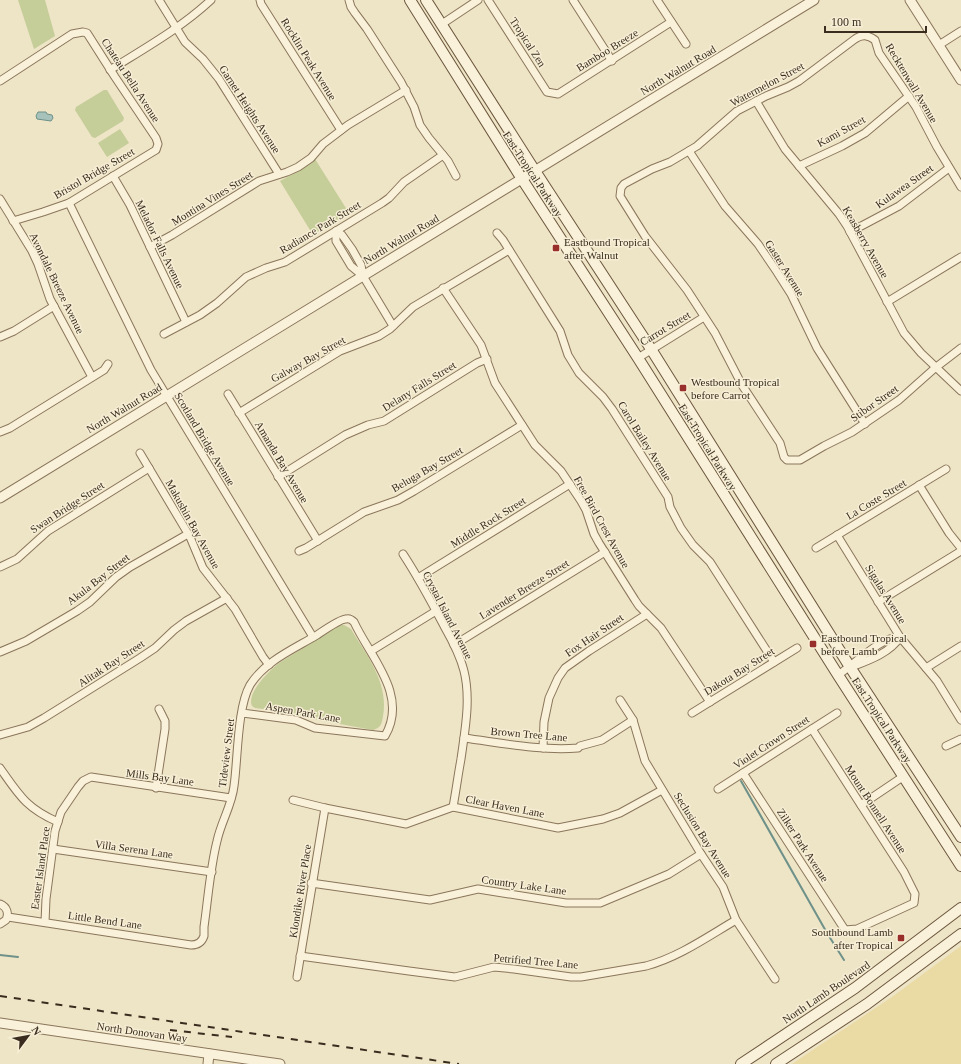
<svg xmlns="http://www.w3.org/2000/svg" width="961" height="1064" font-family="'Times New Roman',serif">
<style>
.green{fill:#c5cd99}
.sand{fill:#eadaa3}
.water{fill:#a7c2bb;stroke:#6e9189}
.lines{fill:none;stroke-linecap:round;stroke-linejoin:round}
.stream{stroke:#6e9189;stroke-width:2}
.minor-casing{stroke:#8a765b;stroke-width:9}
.tertiary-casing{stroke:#8a765b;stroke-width:11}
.secondary-casing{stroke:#6c573e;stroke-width:12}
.minor{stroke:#f9f1d9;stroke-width:7}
.tertiary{stroke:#f9f1d9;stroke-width:9}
.secondary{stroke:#f9f1d9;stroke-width:10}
.rail{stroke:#3a2d1f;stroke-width:2;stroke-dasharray:7 7;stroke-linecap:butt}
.poi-dot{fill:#992f2b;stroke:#f6eed5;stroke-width:1.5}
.labels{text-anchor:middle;stroke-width:3;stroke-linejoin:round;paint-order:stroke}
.street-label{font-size:11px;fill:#3a2d1f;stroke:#f6eed5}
.poi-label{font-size:11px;fill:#3a2d1f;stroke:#f6eed5;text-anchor:start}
</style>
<rect width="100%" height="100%" fill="#eee4c6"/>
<g class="green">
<polygon points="18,0 45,0 55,36 34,49"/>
<polygon points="104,90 107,90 124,118 123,121 95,138 92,137 75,110 76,107"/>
<polygon points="120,129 129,143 107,157 98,143"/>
<polygon points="315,159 349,213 313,235 280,181 293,174"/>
<path d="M340 625H344L351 629C367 656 389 683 383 716 382 723 381 728 373 730L312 719 293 713 255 708 252 706C246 693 270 670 279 663Z"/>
</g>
<polygon class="sand" points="961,946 961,1064 792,1064 892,997"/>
<polygon class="water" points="38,112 46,112 47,114 52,115 53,118 51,121 37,119 36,116"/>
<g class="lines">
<g class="stream">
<polyline points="741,781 827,933 844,960"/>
<polyline points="0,955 18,957"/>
</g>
<defs>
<g id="minor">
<polyline points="159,0 185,42 203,59 219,79 279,174"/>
<polyline points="260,0 261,4 341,130"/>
<polyline points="349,0 351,7 355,13 367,29 401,82 414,107 420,125 429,138 448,161 456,176"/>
<polyline points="488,0 547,92 558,94 671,22"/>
<polyline points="573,0 612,61"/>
<polyline points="657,0 686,44"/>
<polyline points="442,24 478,0"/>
<polyline points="939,45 961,31"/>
<path d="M110 70C145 48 181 28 211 0"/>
<polyline points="0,81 72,34 83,32 87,33 115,77 156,138 158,144 156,150 151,153 69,203 43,212 13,221"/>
<polyline points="756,101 785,149 839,214 847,226 904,333 921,353 961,391"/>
<polyline points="689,151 725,206 758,244 777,272 791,294 817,348 865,424"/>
<polyline points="799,166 842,146 865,133 909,96"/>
<polyline points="113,176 130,205 186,322"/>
<path d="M961 187 937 147 916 107 879 53 875 40C868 35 862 34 855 39L799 81 788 87 766 96 737 111 697 146 670 162 652 169 624 184 621 188 620 196 645 236 687 290 715 333 742 385 780 443 784 457 787 460H800L824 446 852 432 899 400 935 368 961 348"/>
<polyline points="0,199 32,251 38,264 50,299 92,377"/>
<polyline points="69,203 151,370 313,637"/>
<polyline points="336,231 342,235 352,249 361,265 363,276 393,326"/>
<polyline points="336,231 336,241 351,266 363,276"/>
<polyline points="850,232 899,206 949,168"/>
<polyline points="497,233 503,240 560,331 568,355 579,373 603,397 612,409 668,497 670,507 681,528 693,545 710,562 774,662"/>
<polyline points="150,247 172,235 259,181 287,172 298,167 311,158 323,144 348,125 406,90"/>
<polyline points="443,288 481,345 495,383 535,445 561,471 581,501 586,510 594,534 599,543 635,600 639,606 661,628 710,702"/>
<polyline points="887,302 961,257"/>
<polyline points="164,334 200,315 217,303 246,277 266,268 285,262 382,203 389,198 404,182 443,155"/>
<polyline points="0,337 14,331 54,306"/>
<polyline points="638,358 704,317"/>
<polyline points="228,394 318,541"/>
<polyline points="239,413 340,351 379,336 390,329 413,307 509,250"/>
<polyline points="0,432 10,428 104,370 108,364"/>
<polyline points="140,453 190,537 203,568 235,609 263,657 269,665"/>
<polyline points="278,477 345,435 368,425 384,421 477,363 487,359"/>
<polyline points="919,485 949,533 961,548"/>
<polyline points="837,535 900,637 937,681 961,720"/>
<polyline points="816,548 946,469"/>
<polyline points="299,551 306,548 364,512 398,500 414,491 522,425"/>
<path d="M403 554C418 577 431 601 444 626 452 640 460 655 464 671 471 699 465 730 461 759 458 775 456 791 453 807"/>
<polyline points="0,567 17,559 48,531 149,468"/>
<polyline points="418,578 570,484"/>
<polyline points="878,602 961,551"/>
<polyline points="454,645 605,552"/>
<polyline points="371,651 436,611"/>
<polyline points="0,652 26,641 77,611 90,602 116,577 130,567 188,534"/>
<path d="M854 666C870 660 891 652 900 637"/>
<polyline points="926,668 961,646"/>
<path d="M838 675C855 664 880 637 900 637"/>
<polyline points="620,700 633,720 645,761 701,854 723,887 736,920 775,979"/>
<polyline points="692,713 797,648"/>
<polyline points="0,735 28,727 44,718 140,658 155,648 174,630 186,621 227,598"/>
<path d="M464 738C502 743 540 751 578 748L580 746 602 740 633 720"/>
<polyline points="946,746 961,739"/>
<polyline points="543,748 544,722 549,698 558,678 565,668 589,651 647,614"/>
<path d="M0 768C19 795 26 808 58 822"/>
<polyline points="743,773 845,930 857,929 914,903 915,894 904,872 812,729"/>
<polyline points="156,788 165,729 165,721 159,709"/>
<polyline points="718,789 837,713"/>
<polyline points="293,800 325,808 406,824 453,807 558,828 603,819 620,813 662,790"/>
<polyline points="861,805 904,776"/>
<polyline points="53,849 212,872"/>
<polyline points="311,883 430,900 478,889 566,903 600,903 669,874 701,854"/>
<path d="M0 904C7 907 9 913 6 920L0 924"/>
<path d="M8 917 191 945C197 945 202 942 204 936V927C208 899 210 869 217 841 221 822 232 805 234 786 238 759 237 708 250 685 265 661 294 649 317 635 323 631 340 619 346 619 349 618 352 620 354 622 370 657 409 695 385 736L315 728 296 720 242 713"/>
<polyline points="45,922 46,899 55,831 61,812 78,787 83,781 91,777 231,798"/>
<path d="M300 956 409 971 455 977 494 967 514 969 571 977H581L646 966C679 957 707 937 736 920"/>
<polyline points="297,977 325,808"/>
</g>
<g id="tertiary">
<polyline points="910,0 961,80"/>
<polyline points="0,498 814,0"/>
<polyline points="0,1023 280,1064"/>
<polyline points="208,1064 209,1054"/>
</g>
<g id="secondary">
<polyline points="410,0 522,179 638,358 838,675 961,866"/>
<polyline points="426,0 535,171 651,349 850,667 961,837"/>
<polyline points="741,1064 855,988 961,908"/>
<polyline points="776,1064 867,1004 961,934"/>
</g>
</defs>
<use href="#minor" class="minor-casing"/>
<use href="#tertiary" class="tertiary-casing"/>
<use href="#secondary" class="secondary-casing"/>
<use href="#minor" class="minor"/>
<use href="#tertiary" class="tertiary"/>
<use href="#secondary" class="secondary"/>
<g class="rail">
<polyline points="0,996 459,1064"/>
<polyline points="170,1030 232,1037"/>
</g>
</g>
<g class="poi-dot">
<rect x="552" y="244" width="8" height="8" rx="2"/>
<rect x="679" y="384" width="8" height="8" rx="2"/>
<rect x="809" y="640" width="8" height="8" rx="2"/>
<rect x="897" y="934" width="8" height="8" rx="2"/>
</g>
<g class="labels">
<g class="street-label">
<text transform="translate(528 42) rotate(57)" y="4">Tropical Zen</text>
<text transform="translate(607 50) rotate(-32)" y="4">Bamboo Breeze</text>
<text transform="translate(309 59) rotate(58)" y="4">Rocklin Peak Avenue</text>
<text transform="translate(678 70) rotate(-31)" y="4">North Walnut Road</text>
<text transform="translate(131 80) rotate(57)" y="4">Chateau Bella Avenue</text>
<text transform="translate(912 83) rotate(59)" y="4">Recktenwall Avenue</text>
<text transform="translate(767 84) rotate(-28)" y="4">Watermelon Street</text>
<text transform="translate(250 109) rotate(57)" y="4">Garnet Heights Avenue</text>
<text transform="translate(841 131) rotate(-29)" y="4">Kami Street</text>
<text transform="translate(94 173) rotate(-30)" y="4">Bristol Bridge Street</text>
<text transform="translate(533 174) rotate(57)" y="4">East Tropical Parkway</text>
<text transform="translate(904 186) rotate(-35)" y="4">Kulawea Street</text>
<text transform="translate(212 198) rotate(-32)" y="4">Montina Vines Street</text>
<text transform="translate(320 227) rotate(-31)" y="4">Radiance Park Street</text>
<text transform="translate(401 239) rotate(-31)" y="4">North Walnut Road</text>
<text transform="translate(866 242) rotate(60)" y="4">Keasberry Avenue</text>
<text transform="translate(160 244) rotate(64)" y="4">Melador Falls Avenue</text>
<text transform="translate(785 268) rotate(58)" y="4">Gaster Avenue</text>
<text transform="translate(57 283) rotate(64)" y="4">Avondale Breeze Avenue</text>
<text transform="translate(665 328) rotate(-31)" y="4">Carrot Street</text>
<text transform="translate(308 359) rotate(-29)" y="4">Galway Bay Street</text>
<text transform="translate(419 386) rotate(-32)" y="4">Delany Falls Street</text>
<text transform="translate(874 403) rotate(-35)" y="4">Stibor Street</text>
<text transform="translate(124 408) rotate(-31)" y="4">North Walnut Road</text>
<text transform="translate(205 439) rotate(59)" y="4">Scotland Bridge Avenue</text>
<text transform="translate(645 441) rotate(58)" y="4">Carol Bailey Avenue</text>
<text transform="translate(708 447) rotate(58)" y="4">East Tropical Parkway</text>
<text transform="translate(282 462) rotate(59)" y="4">Amanda Bay Avenue</text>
<text transform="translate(427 469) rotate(-30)" y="4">Beluga Bay Street</text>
<text transform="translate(876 499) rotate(-31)" y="4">La Coste Street</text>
<text transform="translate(67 507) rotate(-33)" y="4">Swan Bridge Street</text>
<text transform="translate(488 522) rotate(-32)" y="4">Middle Rock Street</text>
<text transform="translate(602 522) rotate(61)" y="4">Free Bird Crest Avenue</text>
<text transform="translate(193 524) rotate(61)" y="4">Makushin Bay Avenue</text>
<text transform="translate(98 579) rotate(-38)" y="4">Akula Bay Street</text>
<text transform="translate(524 589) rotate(-32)" y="4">Lavender Breeze Street</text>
<text transform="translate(886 594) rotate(58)" y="4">Sigalas Avenue</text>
<text transform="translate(448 615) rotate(63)" y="4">Crystal Island Avenue</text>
<text transform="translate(594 635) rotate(-34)" y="4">Fox Hair Street</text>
<text transform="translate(111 663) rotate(-33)" y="4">Alitak Bay Street</text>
<text transform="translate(739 671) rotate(-32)" y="4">Dakota Bay Street</text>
<text transform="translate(303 712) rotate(10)" y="4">Aspen Park Lane</text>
<text transform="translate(882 720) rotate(57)" y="4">East Tropical Parkway</text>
<text transform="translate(529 734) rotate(5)" y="4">Brown Tree Lane</text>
<text transform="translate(771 742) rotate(-33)" y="4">Violet Crown Street</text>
<text transform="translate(226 753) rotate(-83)" y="4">Tideview Street</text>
<text transform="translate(160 777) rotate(8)" y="4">Mills Bay Lane</text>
<text transform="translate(505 806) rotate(11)" y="4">Clear Haven Lane</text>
<text transform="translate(876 809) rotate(57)" y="4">Mount Bonnell Avenue</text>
<text transform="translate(703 835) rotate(58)" y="4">Seclusion Bay Avenue</text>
<text transform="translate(803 845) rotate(57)" y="4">Zilker Park Avenue</text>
<text transform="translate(134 849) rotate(8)" y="4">Villa Serena Lane</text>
<text transform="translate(40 868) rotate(-82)" y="4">Easter Island Place</text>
<text transform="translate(524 885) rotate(8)" y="4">Country Lake Lane</text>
<text transform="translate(300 891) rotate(-81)" y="4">Klondike River Place</text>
<text transform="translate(105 920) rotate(8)" y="4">Little Bend Lane</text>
<text transform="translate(536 961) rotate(5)" y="4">Petrified Tree Lane</text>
<text transform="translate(826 992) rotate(-34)" y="4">North Lamb Boulevard</text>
<text transform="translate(142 1032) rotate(8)" y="4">North Donovan Way</text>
</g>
<g class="poi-label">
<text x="564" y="246">Eastbound Tropical<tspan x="564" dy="13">after Walnut</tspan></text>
<text x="691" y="386">Westbound Tropical<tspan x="691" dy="13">before Carrot</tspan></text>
<text x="821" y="642">Eastbound Tropical<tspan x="821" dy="13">before Lamb</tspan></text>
<text x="893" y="936" text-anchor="end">Southbound Lamb<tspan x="893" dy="13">after Tropical</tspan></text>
</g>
</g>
<g transform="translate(28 1036) rotate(58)" stroke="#f6eed5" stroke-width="3" paint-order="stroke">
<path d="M0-3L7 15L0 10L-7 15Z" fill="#3a2d1f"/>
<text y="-6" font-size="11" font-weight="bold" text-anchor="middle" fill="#3a2d1f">N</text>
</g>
<path d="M825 26v6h101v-6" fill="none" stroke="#3a2d1f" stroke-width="2"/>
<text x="831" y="26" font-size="12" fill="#3a2d1f" stroke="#f6eed5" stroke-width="3" paint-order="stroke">100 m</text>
</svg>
